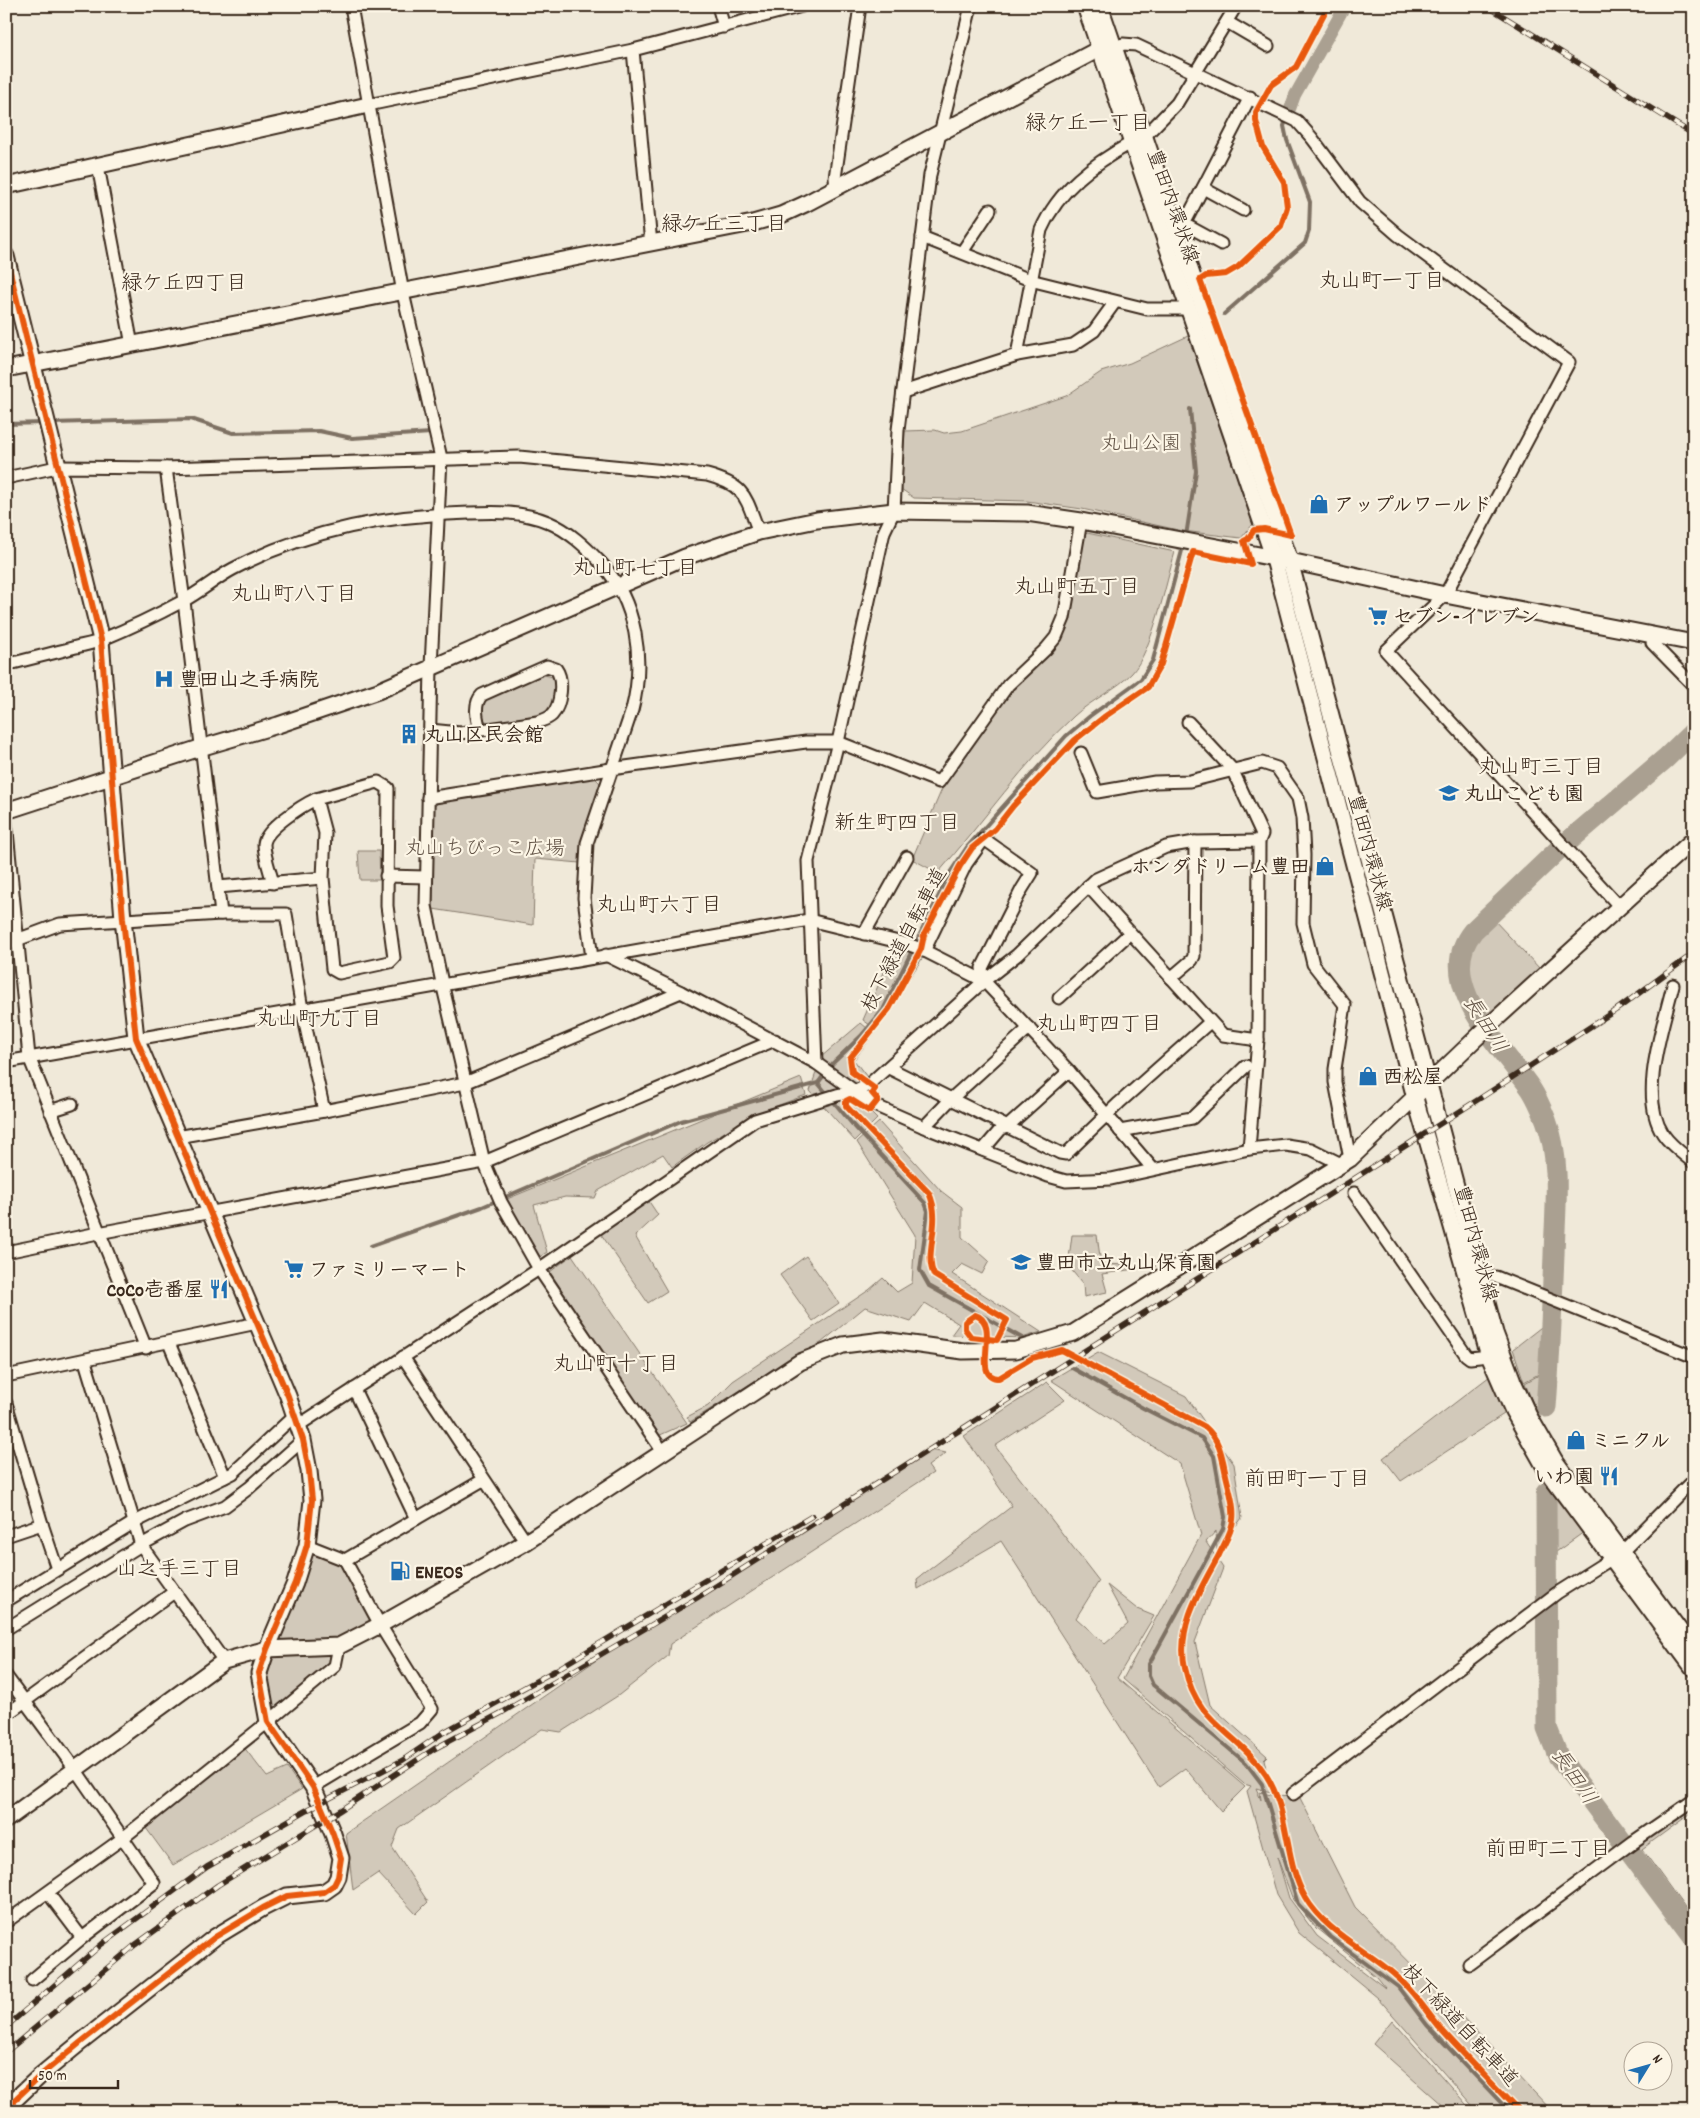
<svg xmlns="http://www.w3.org/2000/svg" width="1700" height="2118" font-family="Dekko,'Klee One',sans-serif">
<style>
.green{fill:#d2c9ba;stroke:#867a6c;fill-rule:evenodd}
.lines{fill:none;stroke-linecap:round;stroke-linejoin:round}
.stream{stroke:#7e7163;stroke-width:4}
.canal{stroke:#aaa091;stroke-width:12}
.river{stroke:#aaa091;stroke-width:21}
.street-casing{stroke:#3b2a1e;stroke-width:15}
.secondary-casing{stroke:#3b2a1e;stroke-width:19}
.street{stroke:#fcf5e5;stroke-width:11}
.secondary{stroke:#fcf5e5;stroke-width:15}
.rail-casing{stroke:#3b2a1e;stroke-width:5.5}
.rail{stroke:#fcf5e5;stroke-width:4;stroke-dasharray:11;stroke-linecap:butt}
.cycleway-casing{stroke:#fcf5e5;stroke-width:9}
.cycleway{stroke:#e8590c;stroke-width:6}
.labels{text-anchor:middle;stroke-width:4.5;stroke-linejoin:round;paint-order:stroke}
.street-label{font-size:20px;fill:#3b2a1e;stroke:#fcf5e5}
.park-label{font-size:20px;fill:#615245;stroke:#fcf5e5}
.poi-label{font-size:20px;font-weight:bold;fill:#3b2a1e;stroke:#fcf5e5;text-anchor:start}
.neighbourhood-label{font-size:21px;fill:#3b2a1e;stroke:#fcf5e5}
.water-label{font-size:21px;font-style:italic;fill:#625346;stroke:#fcf5e5}
</style>
<rect width="100%" height="100%" fill="#f0e9d9"/>
<filter id="ink" filterUnits="userSpaceOnUse"><feTurbulence type="fractalNoise" baseFrequency=".02" numOctaves="2"/><feDisplacementMap in="SourceGraphic" scale="10" xChannelSelector="R" yChannelSelector="G"/><feConvolveMatrix kernelMatrix="1 2 1 2 8 2 1 2 1" color-interpolation-filters="sRGB"/></filter>
<g filter="url(#ink)">
<g class="green">
<polygon points="1188,336 1253,524 1241,538 1183,531 1082,509 1027,501 914,498 901,489 905,431 935,430 944,433 962,431 1066,396 1101,372 1130,363"/>
<path d="M1087 533 1175 552C1166 583 1152 651 1132 673 1118 688 1090 701 1074 716 1023 763 984 821 938 873L912 859 942 789 1010 690 1049 653 1083 537Z"/>
<path d="M544 675 553 677C558 688 553 704 546 713L493 723 485 721 482 712 485 700 497 693Z"/>
<polygon points="595,778 600,783 583,841 580,863 535,859 533,925 433,909 434,807 440,801"/>
<polygon points="358,851 379,851 380,880 360,880"/>
<polygon points="1493,919 1541,970 1486,1018 1470,992 1467,962 1470,941"/>
<polygon points="896,945 923,957 877,1030 863,1020"/>
<polygon points="861,1023 874,1034 854,1060 867,1077 855,1097 877,1119 855,1141 810,1091 821,1057"/>
<polygon points="801,1078 806,1095 760,1112 707,1142 672,1167 663,1154 598,1191 595,1198 565,1197 534,1205 547,1252 538,1258 507,1199"/>
<polygon points="879,1122 941,1191 962,1207 962,1237 989,1261 982,1274 962,1264 952,1274 1041,1332 1022,1338 951,1335 959,1324 925,1303 911,1322 865,1307 821,1343 785,1362 690,1422 687,1417 708,1406 733,1381 869,1290 883,1278 897,1292 912,1283 915,1235 857,1142"/>
<polygon points="648,1200 658,1215 635,1236 667,1291 648,1303 601,1234"/>
<polygon points="1072,1235 1097,1235 1101,1264 1156,1266 1102,1274 1107,1292 1084,1297 1083,1284 1068,1266"/>
<polygon points="572,1255 687,1423 658,1436 550,1272"/>
<polygon points="806,1256 839,1303 813,1321 780,1275"/>
<polygon points="1545,1324 1546,1370 1524,1382 1513,1349"/>
<path d="M1098 1352 1186 1396 1234 1464 1242 1518 1217 1551 1216 1531 1206 1542 1223 1568 1195 1642 1210 1705 1267 1756 1264 1759 1271 1792 1256 1788 1261 1800 1260 1792 1271 1795 1299 1796 1355 1907 1431 1984 1553 2112H1503L1500 2108 1502 2112H1478L1378 1998 1299 1933 1276 1895 1247 1791 1251 1786 1244 1784 1123 1679 1201 1535 1180 1464 1051 1380ZM1277 1857 1293 1900 1316 1928 1376 1977 1385 1988 1317 1936 1289 1898Z"/>
<polygon points="1544,1372 1542,1402 1533,1404 1525,1383"/>
<polygon points="1490,1376 1507,1412 1401,1481 1383,1458"/>
<polygon points="1047,1382 1065,1400 995,1446 1099,1581 1076,1618 1105,1644 1128,1624 1107,1585 1137,1609 1154,1616 1117,1678 1245,1787 1221,1811 1185,1768 1159,1787 1001,1541 918,1589 917,1579 1012,1506 964,1436"/>
<polygon points="929,1450 946,1453 928,1466 933,1473 670,1644 668,1656 619,1695 561,1732 542,1729 399,1829 392,1847 428,1902 416,1914 378,1873 353,1890 346,1833 621,1643"/>
<polygon points="1542,1482 1584,1532 1556,1552 1553,1594 1542,1600"/>
<polygon points="309,1553 316,1554 340,1565 374,1624 271,1714 265,1675"/>
<polygon points="243,1746 267,1777 287,1768 302,1789 173,1865 146,1828"/>
<polygon points="1694,1804 1694,1811 1642,1849 1690,1915 1685,1918 1633,1846"/>
<polygon points="1392,2020 1473,2112 1437,2112 1443,2106 1373,2044"/>
</g>
<g class="lines">
<g class="stream">
<polyline points="1224,314 1305,243 1309,231 1310,202 1287,140 1284,126 1290,109"/>
<polyline points="51,423 191,419 233,433 319,431 352,438 431,433"/>
<polyline points="6,424 44,423"/>
<polyline points="1186,536 1196,471 1190,409"/>
<polyline points="818,1083 853,1125 925,1203 928,1211 920,1270 929,1286 1022,1338"/>
<polyline points="371,1246 482,1207 681,1121 818,1083 833,1063 861,1036 883,1010 951,871 967,847 1066,736 1090,716 1141,679 1153,660 1184,543"/>
<polyline points="1072,1368 1143,1408 1202,1438 1214,1456 1225,1517 1223,1529 1149,1664 1149,1676 1153,1685 1246,1763 1262,1784 1298,1904 1330,1937 1398,1987 1427,2025 1510,2112"/>
</g>
<polyline class="canal" points="1290,109 1295,95 1345,6"/>
<g class="river">
<path d="M1546 1407C1550 1356 1552 1306 1554 1255 1555 1211 1562 1162 1546 1120 1542 1110 1537 1098 1531 1089 1504 1049 1431 982 1473 931L1557 851 1666 758 1694 731"/>
<polyline points="1546,1493 1547,1728 1558,1756 1694,1938"/>
</g>
<defs>
<g id="street">
<polyline points="351,6 403,293 441,458 431,667 426,906 442,983 484,1162 501,1202 539,1269 663,1452"/>
<polyline points="718,6 724,27"/>
<polyline points="1227,22 1268,46"/>
<polyline points="1113,49 1123,44 1136,45 1297,121 1312,138 1360,202 1398,235 1569,362 1445,595 1386,651 1620,907"/>
<polyline points="633,50 651,244"/>
<polyline points="368,105 633,50 802,6"/>
<polyline points="1144,137 1177,103 1236,6"/>
<polyline points="98,166 132,345"/>
<polyline points="836,188 835,178 860,6"/>
<polyline points="1203,188 1243,210"/>
<polyline points="1184,224 1221,244"/>
<polyline points="1179,234 1250,97"/>
<polyline points="922,237 1030,280 1147,309 1189,309"/>
<polyline points="962,252 990,210"/>
<path d="M1017 355 1041 230C1059 189 1093 164 1131 143"/>
<polyline points="903,392 1017,355 1073,345 1094,331 1115,302"/>
<polyline points="166,468 184,601 221,914"/>
<path d="M6 478 57 467 166 468 519 457 707 475C747 486 745 497 759 532"/>
<polyline points="1654,636 1652,643 1694,686"/>
<path d="M6 665C28 659 50 654 72 648 82 645 94 644 103 639 130 628 157 615 183 601 200 592 216 578 233 569 306 530 388 515 469 513 496 512 522 511 548 522 569 531 585 546 601 563 637 602 645 660 632 710L587 843 584 898 592 958"/>
<polyline points="1188,722 1232,769 1262,834 1259,841"/>
<path d="M430 730 460 733 538 722C543 720 548 719 552 715 561 705 564 680 556 669L547 666 482 695C473 704 477 719 480 730"/>
<polyline points="1081,753 1097,792 1155,782 1190,781 1262,763 1277,768 1298,798 1302,818 1304,855 1303,923 1313,964 1345,1005 1335,1069 1335,1082 1350,1159"/>
<polyline points="428,798 611,769 806,742 838,742 939,782 1008,685 1046,649 1056,637 1064,618 1081,521"/>
<polyline points="6,821 29,1057 146,1348"/>
<polyline points="386,876 426,877"/>
<path d="M273 883C270 871 264 856 264 844 265 829 303 805 316 799"/>
<polyline points="1088,886 1223,1035 1258,1040"/>
<polyline points="218,887 323,878 332,969 339,973 390,962 394,958 387,906 388,788 378,782 316,799 325,833 323,878"/>
<polyline points="864,934 907,857"/>
<polyline points="6,944 60,924 221,914 286,914 302,1009 324,1111"/>
<polyline points="924,951 966,864 984,839 1032,873 1022,889 982,968 984,981"/>
<polyline points="606,955 681,992 816,1063 874,1105 924,1127 1048,1176 1066,1181 1111,1179 1249,1149 1286,1145 1311,1149 1341,1164"/>
<polyline points="1171,978 1192,960 1194,956 1195,842"/>
<path d="M1673 985C1663 1027 1638 1096 1663 1134 1671 1146 1683 1154 1694 1163"/>
<polyline points="1059,998 1130,933"/>
<polyline points="6,1062 809,920 907,944 921,949 984,981 1069,1071 1153,1169"/>
<polyline points="816,1063 808,861 838,742 884,532 894,511 898,430 930,175 971,6"/>
<polyline points="889,1068 1060,1153 1066,1154 1119,1103 1210,1022"/>
<polyline points="50,1111 72,1104"/>
<polyline points="924,1127 951,1099 1029,1028"/>
<polyline points="1120,1131 1192,1118 1246,1066"/>
<polyline points="177,1137 324,1111 465,1083 681,992"/>
<polyline points="983,1150 1001,1129 1007,1127 1069,1071"/>
<polyline points="1354,1193 1466,1355 1470,1358 1489,1356"/>
<polyline points="6,1252 98,1233 484,1162 775,1040"/>
<polyline points="1496,1277 1694,1357"/>
<polyline points="169,1343 225,1477"/>
<polyline points="403,1357 526,1542"/>
<polyline points="85,1361 141,1545 224,1661"/>
<polyline points="6,1376 257,1323"/>
<polyline points="354,1389 416,1519"/>
<polyline points="6,1403 42,1524"/>
<polyline points="299,1425 539,1269 755,1120 837,1095 856,1091 868,1085 984,981 1017,955 1096,879 1166,847 1195,842 1259,841 1258,1040 1249,1149"/>
<polyline points="6,1536 42,1524 57,1569"/>
<polyline points="307,1545 345,1560 380,1625 432,1709 420,1723 313,1787"/>
<polyline points="345,1560 483,1480"/>
<polyline points="6,1601 133,1523 233,1473 295,1415"/>
<polyline points="6,1629 141,1545 185,1521 225,1506 249,1488 303,1440"/>
<polyline points="6,1676 75,1769 154,1883 82,1938 32,1980"/>
<polyline points="6,1715 174,1592"/>
<polyline points="1293,1794 1557,1593 1622,1552 1694,1479"/>
<polyline points="48,1893 82,1938"/>
<polyline points="6,1922 123,1838 268,1722 335,1666 339,1646"/>
<polyline points="1469,1964 1633,1842 1694,1800"/>
</g>
<g id="secondary">
<polyline points="1085,6 1274,559 1415,1098 1489,1356 1513,1411 1547,1471 1694,1669"/>
<polyline points="1100,6 1290,561 1495,1333 1513,1381 1529,1416 1555,1461 1694,1650"/>
<polyline points="6,186 368,105"/>
<polyline points="6,256 101,640 123,919 136,1038 288,1396 303,1440 309,1471 312,1500 307,1545 295,1583 267,1649 259,1673 268,1722 313,1787 333,1834 341,1858 338,1877 334,1885 324,1892 287,1896 263,1908 215,1937 81,2042 41,2075 6,2108"/>
<polyline points="6,369 753,223 781,215 805,204 1099,49"/>
<polyline points="6,811 200,748 278,725 378,691 685,557 759,532 817,520 894,511 1027,513 1081,521 1290,561 1445,595 1694,643"/>
<polyline points="6,1820 224,1661 267,1649 339,1646 380,1625 526,1542 800,1362 843,1345 883,1340 963,1351 1016,1350 1073,1333 1350,1159 1494,1021 1694,839"/>
</g>
</defs>
<use href="#street" class="street-casing"/>
<use href="#secondary" class="secondary-casing"/>
<use href="#street" class="street"/>
<use href="#secondary" class="secondary"/>
<defs>
<g id="rail">
<polyline points="1487,6 1694,135"/>
<polyline points="6,2027 102,1944 207,1867 305,1811 403,1760 444,1732 554,1671 812,1516"/>
<polyline points="6,2052 135,1945 218,1885 339,1811 434,1749 503,1712 697,1598 1479,1099 1616,1010 1694,953"/>
</g>
</defs>
<use href="#rail" class="rail-casing"/>
<use href="#rail" class="rail"/>
<defs>
<g id="cycleway">
<polyline points="6,256 101,640 123,919 136,1038 288,1396 303,1440 309,1471 312,1500 307,1545 295,1583 267,1649 259,1673 268,1722 313,1787 333,1834 341,1858 338,1877 334,1885 324,1892 287,1896 263,1908 215,1937 81,2042 41,2075 6,2108"/>
<path d="M1291 535 1264 529 1254 530 1248 539 1244 541 1251 564 1193 552 1161 664 1148 687 1104 717 1075 740 1013 806 995 829 972 848 960 866 924 935 921 949 889 1009 850 1058 852 1072 875 1089 872 1093 878 1100 869 1111 850 1099 846 1101V1106L929 1193C943 1223 923 1252 934 1275L1007 1320 997 1340 971 1337 965 1329V1322L975 1315C1003 1323 969 1378 999 1378L1032 1358 1062 1350 1205 1427C1220 1440 1222 1456 1226 1475 1229 1489 1235 1506 1233 1520 1232 1532 1224 1544 1219 1555 1200 1590 1176 1627 1185 1668 1197 1726 1238 1731 1266 1775 1290 1812 1284 1861 1305 1897 1325 1932 1367 1950 1396 1976 1413 1990 1425 2010 1439 2027 1465 2056 1493 2084 1519 2112"/>
<polyline points="1291,535 1200,280 1206,276 1226,274 1238,267 1281,226 1287,207 1284,182 1263,147 1256,121 1256,112 1271,85 1296,67 1328,6"/>
</g>
</defs>
<use href="#cycleway" class="cycleway-casing"/>
<use href="#cycleway" class="cycleway"/>
</g>
</g>
<defs>
<symbol id="shop-bare" viewBox="-9 -9 18 18"><path d="M-5-2.5h2.3a2.7 3.5 0 0 1 5.4 0H5L5.5 6h-11ZM-1.5-2.5h3a1.5 2.3 0 0 0-3 0Z" fill="#1f6fb2" stroke="#fcf5e5" stroke-width="2.5" paint-order="stroke"/></symbol>
<symbol id="supermarket-bare" viewBox="-9 -9 18 18"><path d="M-6-5.5h2.5l.6 2H6L4.5 2H-2.5L-4.4-4H-6ZM-1.5 3.2a1.3 1.3 0 1 0 .1 0ZM3 3.2a1.3 1.3 0 1 0 .1 0Z" fill="#1f6fb2" stroke="#fcf5e5" stroke-width="2.5" paint-order="stroke"/></symbol>
<symbol id="hospital-bare" viewBox="-9 -9 18 18"><path d="M-5-5h3v3.5h4V-5h3V5h-3V1.5h-4V5h-3Z" fill="#1f6fb2" stroke="#fcf5e5" stroke-width="2.5" paint-order="stroke"/></symbol>
<symbol id="building-bare" viewBox="-9 -9 18 18"><path d="M-4-6H4V6H1V3H-1V6H-4ZM-2.5-4.3h1.7v1.8h-1.7ZM.8-4.3h1.7v1.8H.8ZM-2.5-1h1.7V.8h-1.7ZM.8-1h1.7V.8H.8Z" fill="#1f6fb2" stroke="#fcf5e5" stroke-width="2.5" paint-order="stroke"/></symbol>
<symbol id="school-bare" viewBox="-9 -9 18 18"><path d="M0-5L7-2L0 1L-7-2ZM-4 1L0 2.5L4 1V4Q0 6-4 4Z" fill="#1f6fb2" stroke="#fcf5e5" stroke-width="2.5" paint-order="stroke"/></symbol>
<symbol id="restaurant-bare" viewBox="-9 -9 18 18"><path d="M-5-6h1v4h1v-4h1v4h1v-4h1v5L-1.5 .5V6h-2V.5L-5-1ZM5-6V6H3V1.5H1.5Q1.5-4 5-6Z" fill="#1f6fb2" stroke="#fcf5e5" stroke-width="2.5" paint-order="stroke"/></symbol>
<symbol id="fuel-bare" viewBox="-9 -9 18 18"><path d="M-5.5-6h7V0h2V4h1.3V-2.5L3-4.5l.8-.8L6-3V5H2.5V1h-1V6h-7ZM-4.2-4.7v3.2H.2V-4.7Z" fill="#1f6fb2" stroke="#fcf5e5" stroke-width="2.5" paint-order="stroke"/></symbol>
</defs>
<g fill-rule="evenodd">
<use href="#shop-bare" x="1305" y="490" width="28" height="28"/>
<use href="#supermarket-bare" x="1364" y="602" width="28" height="28"/>
<use href="#hospital-bare" x="150" y="665" width="28" height="28"/>
<use href="#building-bare" x="395" y="720" width="28" height="28"/>
<use href="#school-bare" x="1435" y="779" width="28" height="28"/>
<use href="#shop-bare" x="1311" y="852" width="28" height="28"/>
<use href="#shop-bare" x="1354" y="1062" width="28" height="28"/>
<use href="#school-bare" x="1007" y="1248" width="28" height="28"/>
<use href="#supermarket-bare" x="280" y="1255" width="28" height="28"/>
<use href="#restaurant-bare" x="205" y="1275" width="28" height="28"/>
<use href="#shop-bare" x="1562" y="1426" width="28" height="28"/>
<use href="#restaurant-bare" x="1595" y="1462" width="28" height="28"/>
<use href="#fuel-bare" x="386" y="1557" width="28" height="28"/>
</g>
<g class="labels">
<g class="street-label">
<text transform="translate(1174 206) rotate(71)" y="7">豊田内環状線</text>
<text transform="translate(1371 852) rotate(75)" y="7">豊田内環状線</text>
<text transform="translate(903 939) rotate(-62)" y="7">枝下緑道自転車道</text>
<text transform="translate(1477 1243) rotate(75)" y="7">豊田内環状線</text>
<text transform="translate(1461 2024) rotate(47)" y="7">枝下緑道自転車道</text>
</g>
<g class="park-label">
<text x="1141" y="449">丸山公園</text>
<text x="485" y="854">丸山ちびっこ広場</text>
</g>
<g class="poi-label">
<text x="1334" y="511">アップルワールド</text>
<text x="1393" y="623">セブン-イレブン</text>
<text x="179" y="686">豊田山之手病院</text>
<text x="424" y="741">丸山区民会館</text>
<text x="1464" y="800">丸山こども園</text>
<text x="1310" y="873" text-anchor="end">ホンダドリーム豊田</text>
<text x="1383" y="1083">西松屋</text>
<text x="1036" y="1269">豊田市立丸山保育園</text>
<text x="309" y="1276">ファミリーマート</text>
<text x="204" y="1296" text-anchor="end">CoCo壱番屋</text>
<text x="1591" y="1447">ミニクル</text>
<text x="1594" y="1483" text-anchor="end">いわ園</text>
<text x="415" y="1578">ENEOS</text>
</g>
<g class="neighbourhood-label">
<text x="1088" y="129">緑ケ丘一丁目</text>
<text x="724" y="230">緑ケ丘三丁目</text>
<text x="1382" y="287">丸山町一丁目</text>
<text x="184" y="289">緑ケ丘四丁目</text>
<text x="635" y="574">丸山町七丁目</text>
<text x="1077" y="593">丸山町五丁目</text>
<text x="294" y="600">丸山町八丁目</text>
<text x="1541" y="773">丸山町三丁目</text>
<text x="897" y="829">新生町四丁目</text>
<text x="659" y="911">丸山町六丁目</text>
<text x="319" y="1025">丸山町九丁目</text>
<text x="1099" y="1030">丸山町四丁目</text>
<text x="616" y="1370">丸山町十丁目</text>
<text x="1307" y="1485">前田町一丁目</text>
<text x="179" y="1575">山之手三丁目</text>
<text x="1548" y="1855">前田町二丁目</text>
</g>
<g class="water-label">
<text transform="translate(1486 1024) rotate(58)" y="7">長田川</text>
<text transform="translate(1575 1776) rotate(56)" y="7">長田川</text>
</g>
</g>
<rect width="1700" height="2118" fill="none" stroke="#fcf5e5" stroke-width="25"/>
<rect x="12" y="12" width="1675" height="2093" fill="none" stroke="#3b2a1e" stroke-width="2" filter="url(#ink)"/>
<g transform="translate(1648 2066) rotate(53)"><circle r="24" fill="#fcf5e5" stroke="#afa495"/>
<path d="M0-4L9 19L0 12L-9 19Z" fill="#1f6fb2"/>
<text y="-8" font-size="14" font-weight="bold" text-anchor="middle" fill="#3b2a1e">N</text>
</g>
<path d="M30 2080v8h88v-8" fill="none" stroke="#3b2a1e" stroke-width="2.5"/>
<text x="38" y="2080" font-size="15" fill="#3b2a1e" stroke="#fcf5e5" stroke-width="4" paint-order="stroke">50 m</text>
</svg>
